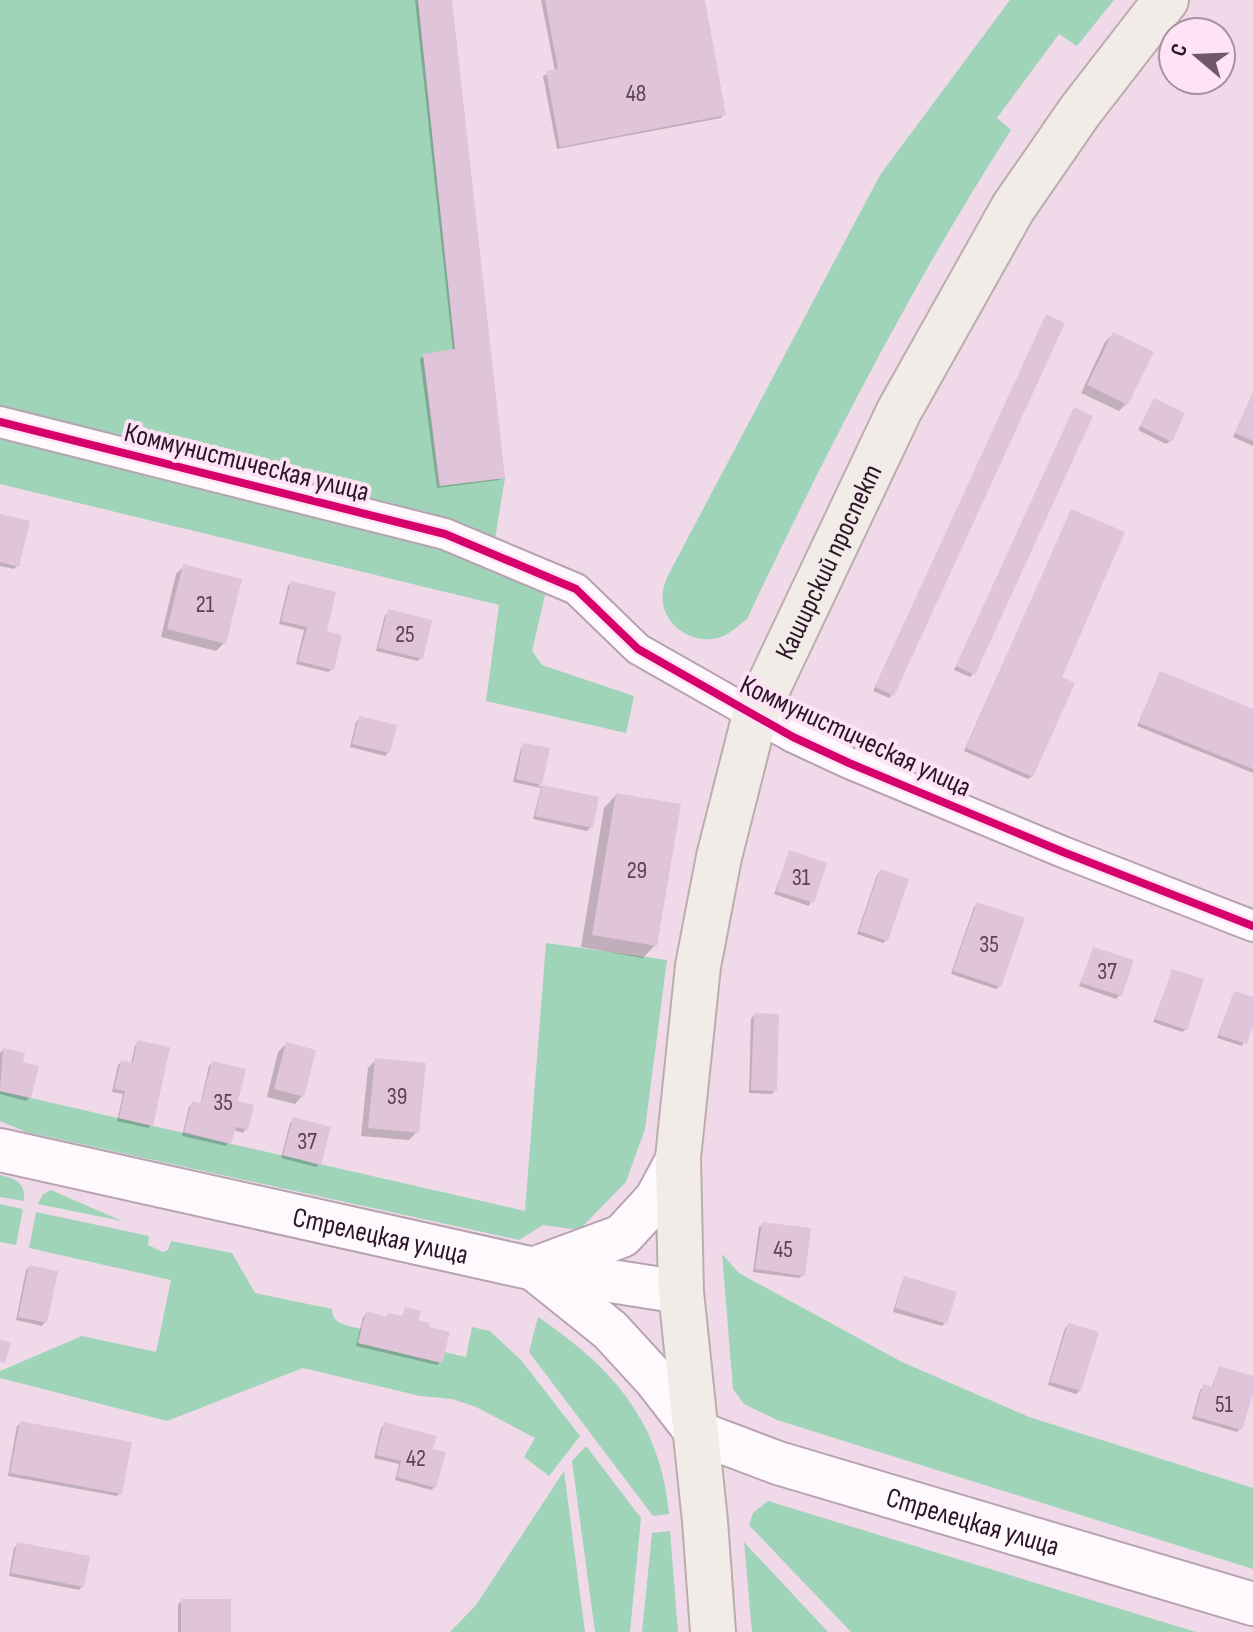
<svg xmlns="http://www.w3.org/2000/svg" width="1253" height="1632" font-family="'Sofia Sans Condensed',sans-serif">
<style>
.green{fill:#9fd4b9}
.shadow{fill:#0003}
.building{fill:#e0c4d9}
.lines{fill:none;stroke-linecap:round;stroke-linejoin:round}
.minor-casing{stroke:#b8a2b2;stroke-width:34}
.secondary-casing{stroke:#b8a2b2;stroke-width:46}
.primary-casing{stroke:#bbadaa;stroke-width:48}
.minor{stroke:#fdf9fc;stroke-width:30}
.secondary{stroke:#fdf9fc;stroke-width:42}
.primary{stroke:#f1ece8;stroke-width:44}
.cycleway-casing{stroke:#fee2f5;stroke-width:13}
.cycleway{stroke:#d6006c;stroke-width:8}
.labels{text-anchor:middle;stroke-width:8;stroke-linejoin:round;paint-order:stroke}
.number-label{font-size:24px;fill:#5c4255}
.street-label{font-size:28px;fill:#2d1427;stroke:#fee2f5}
</style>
<rect width="100%" height="100%" fill="#f0daea"/>
<g class="green">
<polygon points="0,0 418,0 455,349 423,355 439,485 505,478 495,539 448,521 0,406"/>
<path d="M1010 0H1114L1077 46 1059 34 997 118 1011 130C911 286 826 452 747 619 739 625 730 634 721 637 692 647 658 623 663 591 665 577 678 558 684 545L880 175Z"/>
<polygon points="0,437 438,547 546,591 532,651 542,665 634,696 626,733 486,701 499,605 0,484"/>
<polygon points="546,943 667,960 645,1129 626,1182 579,1230 543,1225 519,1240 26,1132 0,1121 0,1091 525,1211"/>
<path d="M0 1175C16 1179 26 1183 24 1201L0 1197Z"/>
<polygon points="51,1190 122,1221 38,1204 43,1194"/>
<polygon points="0,1204 23,1209 16,1245 0,1242"/>
<path d="M36 1212 149 1236 148 1245 163 1252 168 1250 171 1241 232 1253 255 1293 332 1309C332 1325 348 1325 361 1329L358 1342 442 1363 445 1352 466 1357 472 1327 490 1331 521 1360 580 1436 549 1476 524 1457 535 1438 476 1407 452 1399 420 1396 303 1368 167 1421 0 1378V1371L82 1336 156 1352 171 1280 29 1248Z"/>
<polygon points="722,1254 739,1273 902,1362 1029,1417 1253,1488 1253,1569 777,1420 744,1404 733,1389"/>
<path d="M538 1317C613 1368 660 1421 669 1514L653 1516 529 1352Z"/>
<polygon points="586,1446 641,1518 630,1632 595,1632 572,1461"/>
<polygon points="564,1471 585,1632 450,1632 476,1605"/>
<polygon points="768,1501 1196,1632 851,1632 749,1525 753,1513"/>
<polygon points="670,1531 678,1632 642,1632 652,1533"/>
<polygon points="744,1542 828,1632 752,1632"/>
</g>
<g class="shadow">
<polygon points="415,0 450,0 503,477 499,480 437,488 420,359 424,356 453,351"/>
<polygon points="541,0 702,0 724,114 721,118 557,149 543,76 555,71"/>
<polygon points="1046,317 892,694 889,698 873,691"/>
<polygon points="1113,334 1126,404 1119,411 1081,393 1105,342"/>
<polygon points="1253,393 1253,446 1233,437"/>
<polygon points="1154,400 1170,441 1166,444 1138,430"/>
<polygon points="1075,409 973,674 970,677 954,670"/>
<polygon points="1071,511 1059,678 1032,776 1028,779 964,751"/>
<polygon points="0,516 17,566 14,569 0,566"/>
<polygon points="184,566 224,643 216,651 161,637 176,574"/>
<polygon points="291,583 325,632 332,669 328,672 296,664 304,630 279,624 288,586"/>
<polygon points="389,612 421,658 418,661 376,651 385,615"/>
<polygon points="1160,673 1253,711 1253,773 1137,726"/>
<polygon points="360,718 388,752 385,756 350,747 356,722"/>
<polygon points="524,745 540,784 538,786 597,798 591,827 587,831 533,819 541,788 513,782 521,748"/>
<polygon points="616,795 655,945 643,958 581,947 604,808"/>
<polygon points="790,852 825,864 809,906 774,894"/>
<polygon points="880,871 887,939 883,943 857,934 877,875"/>
<polygon points="977,904 1000,986 996,989 951,974 974,907"/>
<polygon points="1094,949 1120,995 1116,999 1079,986"/>
<polygon points="1173,971 1186,1029 1182,1032 1153,1022"/>
<polygon points="1234,993 1253,999 1253,1019 1242,1046 1217,1038"/>
<polygon points="754,1015 775,1090 772,1094 749,1093 751,1019"/>
<polygon points="138,1042 151,1125 148,1128 117,1121 123,1094 112,1092 118,1065 122,1062 131,1064 135,1046"/>
<polygon points="286,1044 302,1096 295,1104 267,1097 278,1052"/>
<polygon points="3,1050 21,1063 30,1097 26,1101 0,1094 0,1053"/>
<polygon points="376,1060 417,1132 409,1140 361,1136 368,1068"/>
<polygon points="212,1063 236,1102 246,1129 243,1133 233,1130 226,1146 182,1136 189,1107 193,1103 200,1105 209,1066"/>
<polygon points="294,1119 319,1164 316,1167 281,1158 290,1123"/>
<polygon points="763,1224 803,1275 799,1278 753,1272 759,1227"/>
<polygon points="29,1267 45,1322 42,1326 16,1320 26,1270"/>
<polygon points="905,1278 945,1323 942,1326 893,1312 902,1282"/>
<polygon points="406,1309 416,1321 440,1362 437,1365 356,1346 363,1317 366,1314 385,1318 388,1315 401,1318"/>
<polygon points="1069,1325 1080,1390 1076,1394 1048,1385 1065,1328"/>
<polygon points="1219,1368 1253,1378 1240,1429 1237,1432 1192,1419 1200,1390 1204,1386 1211,1388"/>
<polygon points="21,1423 120,1493 117,1496 8,1476 17,1426"/>
<polygon points="385,1424 431,1450 435,1487 431,1490 395,1480 399,1464 374,1458 381,1428"/>
<polygon points="18,1544 82,1586 79,1590 9,1576 14,1548"/>
<polygon points="182,1601 229,1632 178,1632 178,1604"/>
</g>
<g class="building">
<polygon points="418,0 452,0 505,478 440,486 423,354 455,349"/>
<polygon points="545,0 705,0 726,115 560,147 546,71 558,69"/>
<polygon points="1046,314 1065,323 894,696 875,687"/>
<polygon points="1113,332 1154,352 1128,405 1087,385"/>
<polygon points="1253,393 1253,441 1235,433"/>
<polygon points="1154,398 1185,413 1172,442 1140,426"/>
<polygon points="1074,407 1093,416 975,675 956,666"/>
<polygon points="1071,509 1125,532 1062,677 1075,683 1033,777 966,748"/>
<polygon points="0,514 30,521 19,567 0,562"/>
<polygon points="183,564 242,579 226,644 167,629"/>
<polygon points="291,581 336,592 327,631 342,635 334,670 298,661 307,627 281,621"/>
<polygon points="388,609 432,620 423,659 378,648"/>
<polygon points="1160,671 1253,709 1253,769 1139,723"/>
<polygon points="359,716 397,725 390,753 352,744"/>
<polygon points="523,743 550,748 542,785 516,779"/>
<polygon points="542,785 599,797 593,828 535,816"/>
<polygon points="616,793 681,804 657,946 592,935"/>
<polygon points="789,850 827,863 814,903 776,891"/>
<polygon points="880,869 909,879 888,941 859,931"/>
<polygon points="977,902 1025,918 1001,987 953,971"/>
<polygon points="1093,947 1134,960 1122,996 1081,983"/>
<polygon points="1172,969 1204,979 1187,1030 1155,1019"/>
<polygon points="1234,991 1253,997 1253,1025 1247,1044 1219,1035"/>
<polygon points="754,1013 779,1014 777,1091 751,1090"/>
<polygon points="137,1040 170,1047 153,1126 119,1118 125,1091 114,1089 121,1060 133,1063"/>
<polygon points="286,1042 316,1050 304,1097 274,1089"/>
<polygon points="3,1048 25,1053 23,1062 39,1066 31,1098 0,1091"/>
<polygon points="375,1058 426,1063 419,1133 368,1128"/>
<polygon points="212,1061 246,1069 238,1101 254,1105 248,1130 236,1127 231,1144 184,1132 192,1101 201,1103"/>
<polygon points="293,1117 331,1127 321,1165 283,1155"/>
<polygon points="762,1222 811,1228 805,1276 755,1269"/>
<polygon points="29,1265 58,1271 47,1323 18,1317"/>
<polygon points="904,1276 957,1292 947,1324 895,1308"/>
<polygon points="405,1307 421,1311 418,1320 430,1323 429,1327 450,1332 442,1363 358,1343 366,1311 387,1317 388,1313 403,1316"/>
<polygon points="1068,1323 1099,1332 1081,1391 1050,1382"/>
<polygon points="0,1339 11,1343 5,1363 0,1362"/>
<polygon points="1219,1366 1253,1376 1253,1393 1242,1430 1194,1416 1203,1384 1212,1387"/>
<polygon points="20,1421 132,1442 122,1494 10,1473"/>
<polygon points="384,1422 437,1436 433,1449 446,1452 436,1488 397,1477 401,1461 376,1455"/>
<polygon points="17,1542 90,1556 84,1587 11,1573"/>
<rect x="181" y="1599" width="50" height="33"/>
</g>
<g class="lines">
<defs>
<polyline id="minor" points="0,422 445,534 576,589 638,649 793,737 849,763 1063,852 1253,926"/>
<g id="secondary">
<path id="s1" d="M0 1150 534 1269 681 1292"/>
<polyline points="538,1267 622,1236 656,1199 678,1158"/>
<path id="s2" d="M534 1269 610 1330 655 1379 696 1432 778 1463 1253 1604"/>
</g>
<g id="primary">
<path id="s3" d="M713 1632 705 1521 681 1292 678 1158 698 966 719 857 755 715 899 411 1013 208 1080 111 1166 0"/>
</g>
</defs>
<use href="#minor" class="minor-casing"/>
<use href="#secondary" class="secondary-casing"/>
<use href="#primary" class="primary-casing"/>
<use href="#minor" class="minor"/>
<use href="#secondary" class="secondary"/>
<use href="#primary" class="primary"/>
<defs>
<polyline id="cycleway" points="0,422 445,534 576,589 638,649 793,737 849,763 1063,852 1253,926"/>
</defs>
<use href="#cycleway" class="cycleway-casing"/>
<use href="#cycleway" class="cycleway"/>
</g>
<g class="labels">
<g class="number-label">
<text x="636" y="101">48</text>
<text x="205" y="612">21</text>
<text x="405" y="642">25</text>
<text x="637" y="878">29</text>
<text x="801" y="885">31</text>
<text x="989" y="952">35</text>
<text x="1107" y="979">37</text>
<text x="397" y="1104">39</text>
<text x="223" y="1110">35</text>
<text x="307" y="1149">37</text>
<text x="783" y="1257">45</text>
<text x="1224" y="1412">51</text>
<text x="416" y="1466">42</text>
</g>
<g class="street-label">
<text transform="translate(247 461) rotate(14)" y="10">Коммунистическая улица</text>
<text dy="10" stroke="none"><textPath href="#s3" startOffset="1096">Каширский проспект</textPath></text>
<text transform="translate(856 735) rotate(25)" y="10">Коммунистическая улица</text>
<text dy="10" stroke="none"><textPath href="#s1" startOffset="390">Стрелецкая улица</textPath></text>
<text dy="10" stroke="none"><textPath href="#s2" startOffset="522">Стрелецкая улица</textPath></text>
</g>
</g>
<g transform="translate(1197 56) rotate(289)"><circle r="38" fill="#fee2f5" stroke="#aa90a3" stroke-width="2"/>
<path d="M0-6L14 30L0 20L-14 30Z" fill="#71596b"/>
<text y="-12" font-size="22" font-weight="bold" text-anchor="middle" fill="#2d1427">С</text>
</g>
</svg>
